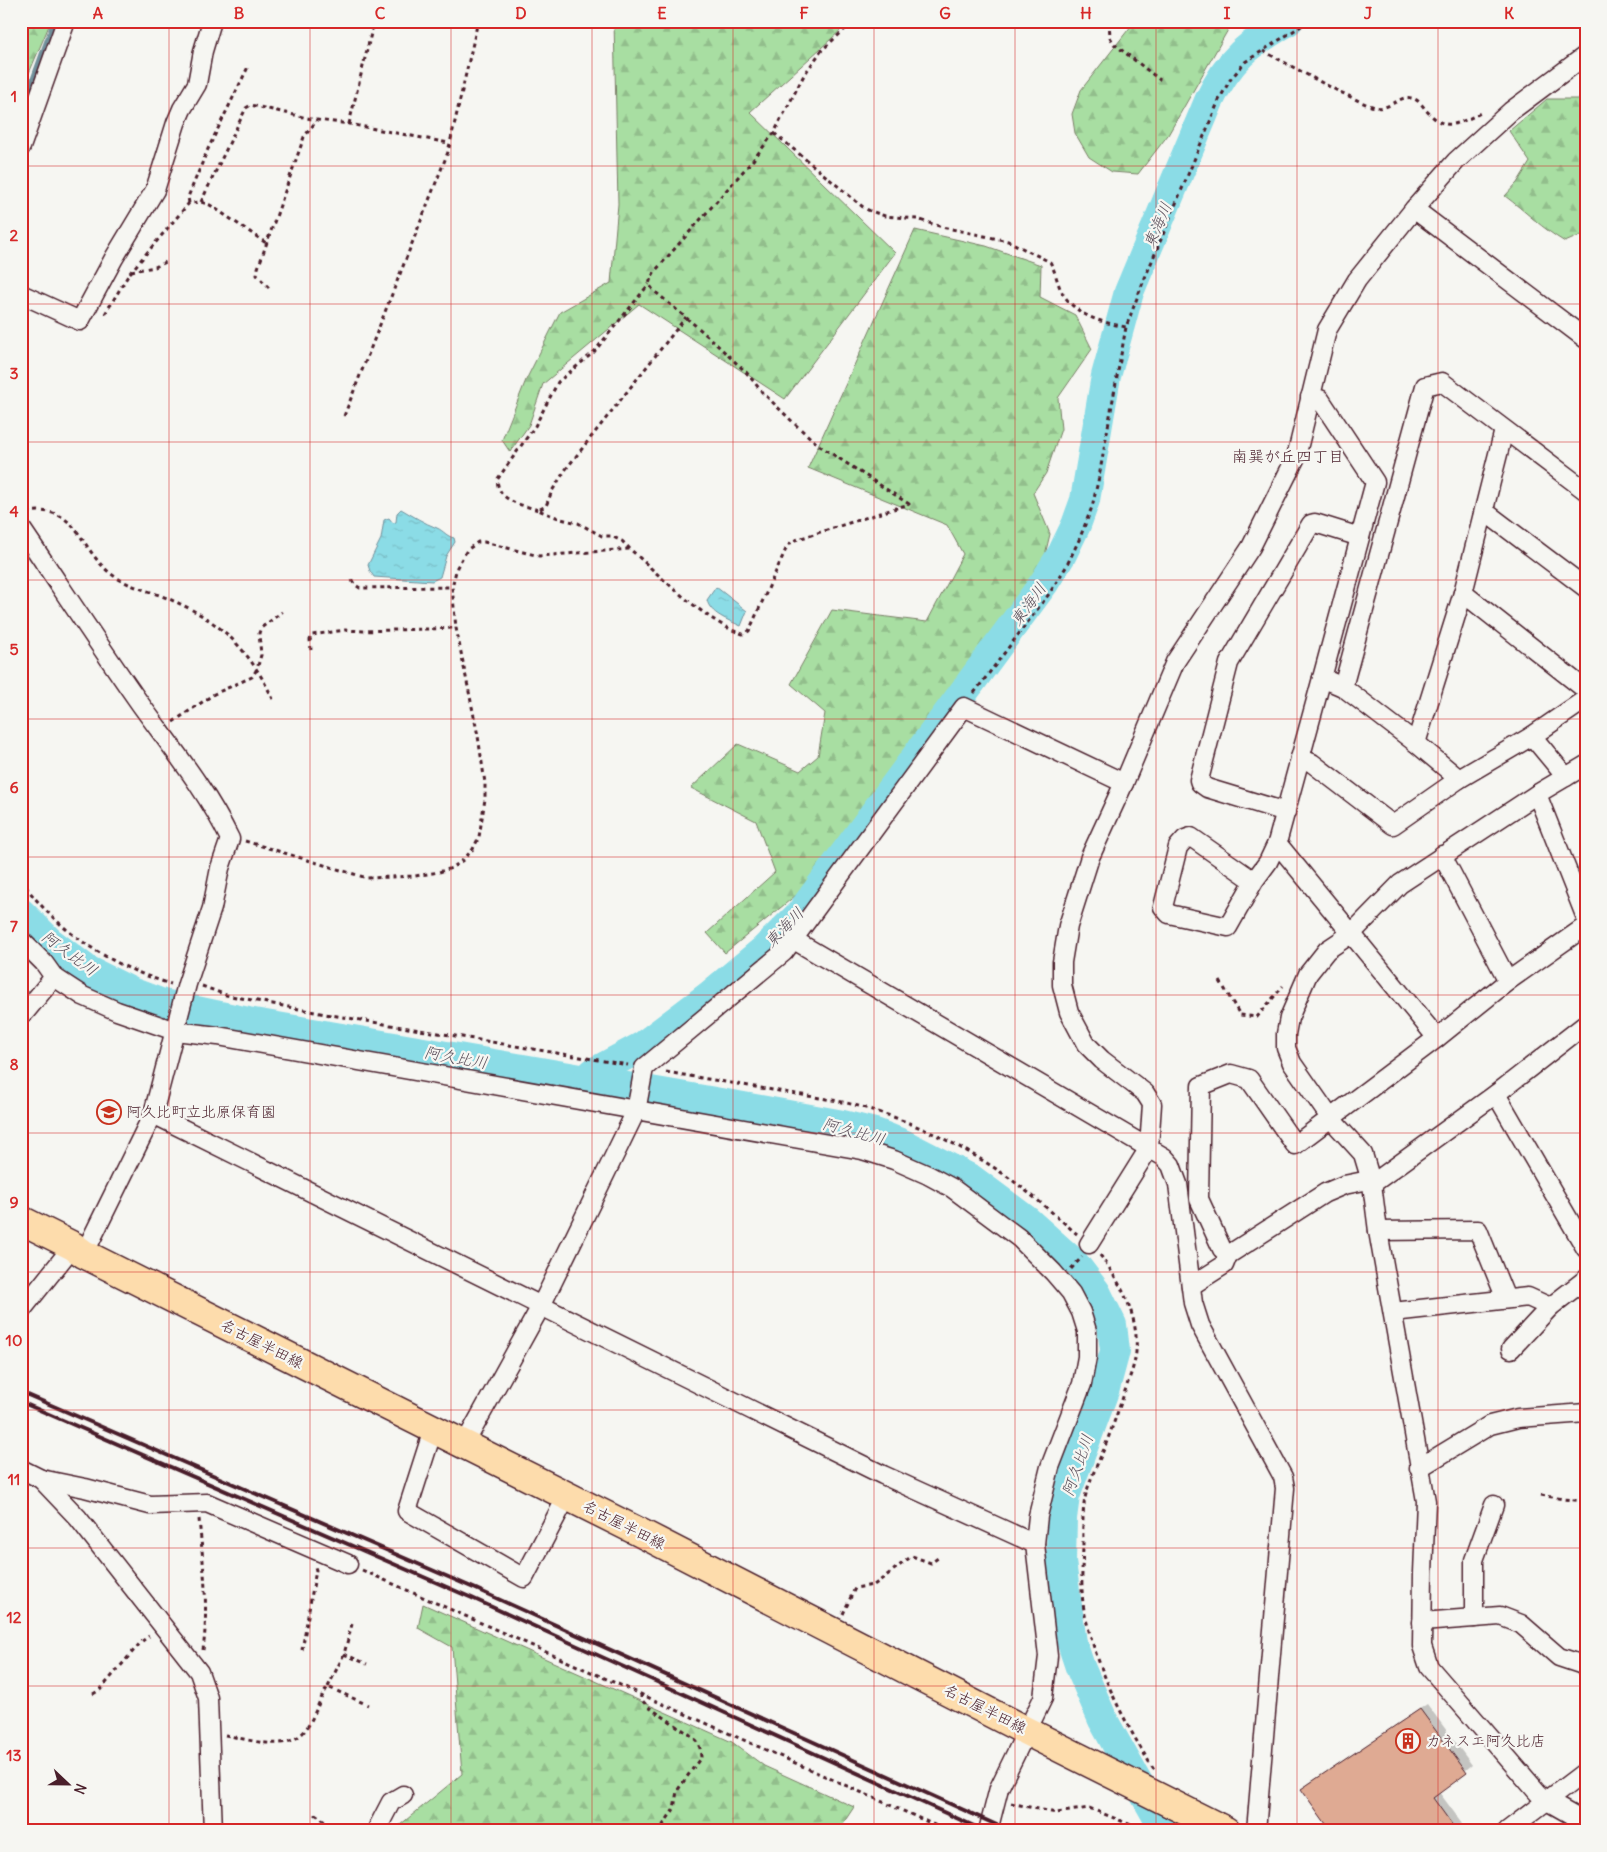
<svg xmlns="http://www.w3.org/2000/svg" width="1607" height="1852" font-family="Delius,'Klee One',sans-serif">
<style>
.forest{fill:url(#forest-firs);stroke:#797e66}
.water{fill:url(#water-ripples);stroke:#71909b}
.shadow{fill:#0003}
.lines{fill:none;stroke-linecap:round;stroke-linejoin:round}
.stream{stroke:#71909b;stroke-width:5}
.river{stroke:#8bdce6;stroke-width:30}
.building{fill:#dfaa93;stroke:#4a1f2b}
.minor-casing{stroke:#4a1f2b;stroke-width:21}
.primary-casing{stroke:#4a1f2b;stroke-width:31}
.path{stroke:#4a1f2b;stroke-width:3;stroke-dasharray:4 4;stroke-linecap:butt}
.minor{stroke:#f6f6f2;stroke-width:18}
.primary{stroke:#fddcac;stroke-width:28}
.rail{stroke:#4a1f2b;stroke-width:4}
.grid{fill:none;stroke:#d62828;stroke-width:1;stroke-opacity:0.55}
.labels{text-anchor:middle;stroke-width:4.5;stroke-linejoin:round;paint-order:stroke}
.poi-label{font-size:15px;fill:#4a1f2b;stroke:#f6f6f2;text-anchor:start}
.street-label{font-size:15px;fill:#4a1f2b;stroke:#f6f6f2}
.water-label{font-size:16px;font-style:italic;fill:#5a4e5a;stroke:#f6f6f2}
.neighbourhood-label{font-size:16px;fill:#4a1f2b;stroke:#f6f6f2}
.neatline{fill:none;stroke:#d62828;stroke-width:2}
.grid-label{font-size:16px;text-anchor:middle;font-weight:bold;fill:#d62828}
</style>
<defs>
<pattern id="forest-firs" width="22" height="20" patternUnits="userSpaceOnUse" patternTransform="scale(1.25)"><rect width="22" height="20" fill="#a8dea2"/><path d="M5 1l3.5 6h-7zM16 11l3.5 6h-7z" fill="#92be8c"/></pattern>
<pattern id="water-ripples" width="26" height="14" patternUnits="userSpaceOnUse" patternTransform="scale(1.25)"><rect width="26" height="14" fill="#8bdce6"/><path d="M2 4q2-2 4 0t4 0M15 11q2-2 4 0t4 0" fill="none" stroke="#79bcc5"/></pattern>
</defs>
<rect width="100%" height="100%" fill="#f6f6f2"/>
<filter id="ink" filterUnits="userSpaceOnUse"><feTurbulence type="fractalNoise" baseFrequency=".02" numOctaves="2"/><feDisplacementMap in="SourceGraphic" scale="10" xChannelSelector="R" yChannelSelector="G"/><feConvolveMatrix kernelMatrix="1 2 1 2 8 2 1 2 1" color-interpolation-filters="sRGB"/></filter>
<g filter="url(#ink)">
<g class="forest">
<polygon points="21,21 51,21 21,92"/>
<polygon points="614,21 851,21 750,112 895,253 785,399 639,304 543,384 529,425 510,452 502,440 526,380 560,312 611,283 618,204"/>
<polygon points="1135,21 1233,21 1168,135 1138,174 1112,172 1089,157 1075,133 1072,114 1081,90"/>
<path d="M1547 99H1586V233L1565 242C1543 229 1525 211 1505 196L1517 183 1530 162 1509 131Z"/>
<polygon points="915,230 986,246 1041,265 1040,297 1075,315 1092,349 1058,398 1061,429 1046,473 1033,493 1050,534 1040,576 817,878 725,953 707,933 775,872 756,821 691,788 738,744 800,771 818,756 825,713 791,684 832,610 927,622 963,554 947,525 808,468"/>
<polygon points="423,1604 732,1742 764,1766 854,1807 838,1831 404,1831 400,1825 462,1774 452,1647 418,1628"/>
</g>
<g class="water">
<path d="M401 509C413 516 424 523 437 528 444 531 446 536 454 538L455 542 446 556 440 577 432 581 374 577 370 571 368 565 381 539 384 520 389 518 393 523 396 522 397 513Z"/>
<path d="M716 587 747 611 741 626C728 620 710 614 707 600Z"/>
</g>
<polygon class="shadow" points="1427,1704 1472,1765 1439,1792 1462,1823 1453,1831 1333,1831 1302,1790 1309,1783"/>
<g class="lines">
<polyline class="stream" points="21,112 54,21"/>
<g class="river">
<polyline points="21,913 50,942 87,970 131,992 163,1004 248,1022 738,1106 843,1125 875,1133 905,1145 971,1179 1026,1220 1074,1263 1096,1292 1112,1325 1115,1351 1105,1388 1065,1496 1062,1518 1061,1562 1072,1643 1080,1667 1103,1720 1127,1763 1158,1818 1169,1831"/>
<path d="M587 1079 593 1073 643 1046 709 996 764 950 801 913 1044 583 1062 554 1076 525 1085 500 1106 376 1129 292 1209 101C1229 59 1249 44 1288 21"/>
</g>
</g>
<polygon class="building" points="1420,1709 1467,1773 1433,1798 1456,1830 1331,1831 1301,1789"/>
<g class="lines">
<defs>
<g id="minor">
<polyline points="21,147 66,21"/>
<polyline points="1414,209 1586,339"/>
<polyline points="21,294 80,321 114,258 155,190 176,123 182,109 197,84 203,51 212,21"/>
<polyline points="1310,397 1320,399 1375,482 1322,678"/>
<polyline points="1484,511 1586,588"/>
<path d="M21 528C61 587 100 647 141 705 172 748 207 791 230 839L220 868 212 908 187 984 153 1114 84 1254"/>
<polyline points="1463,593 1586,690"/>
<polyline points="1343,687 1425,386 1442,382 1586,491"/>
<polyline points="1532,736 1566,777"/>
<polyline points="1416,743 1463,593 1504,430"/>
<polyline points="1300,758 1312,763 1393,825 1459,779"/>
<polyline points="1586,765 1537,794 1400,884 1351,934 1327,950 1308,974 1289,1018 1286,1034 1286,1048 1292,1063 1331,1119 1363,1154 1372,1184 1378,1231 1426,1501 1423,1573 1422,1646 1429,1667 1538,1793 1547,1801 1586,1823"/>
<polyline points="1537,794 1586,918"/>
<polyline points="1286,812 1207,788 1200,783 1199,780 1229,663 1311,524 1315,523 1360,537"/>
<polyline points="1277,843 1437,1038"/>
<polyline points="1254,881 1228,927 1169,914 1163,907 1178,847 1185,839 1191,837 1254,881 1268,862 1277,843 1322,678 1343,687 1416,743 1459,779 1532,736 1586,699"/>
<polyline points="21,940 44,963 54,977 83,996 117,1011 175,1031 218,1036 862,1150 894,1160 928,1175 952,1188 1019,1238 1053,1272 1071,1293 1081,1312 1087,1331 1087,1357 1082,1384 1050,1467 1038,1516 1035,1544 1048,1656 1043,1698 999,1788 988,1831"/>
<polyline points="794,940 1164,1157 1171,1165 1178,1184 1193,1303 1200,1325 1283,1477 1285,1488 1256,1831"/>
<polyline points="1508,981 1586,926"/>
<polyline points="21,1009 26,1011 54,977"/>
<polyline points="1496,1094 1586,1249"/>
<polyline points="153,1114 883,1475 1035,1544"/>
<polyline points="1372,1184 1496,1094 1586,1024"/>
<polyline points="1378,1231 1478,1230 1506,1299"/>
<polyline points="1089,1244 1149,1148 1152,1104 1145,1093 1102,1060 1086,1044 1069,1012 1062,985 1062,962 1068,926 1090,857 1124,783 1175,662 1251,547 1296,457 1327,330 1357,280 1414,209 1456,161 1511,111 1586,55"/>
<polyline points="1228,1255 1222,1249 1199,1199 1201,1086 1231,1074 1249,1079 1295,1145 1437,1038 1508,981 1442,855"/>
<polyline points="1191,1286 1224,1265 1228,1255 1325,1193 1344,1185 1369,1180"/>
<polyline points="21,1311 73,1246"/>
<polyline points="1393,1312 1528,1297 1550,1307 1586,1279"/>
<polyline points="1511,1349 1550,1307"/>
<polyline points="433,1430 407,1511 524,1578 567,1496"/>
<polyline points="464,1445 541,1306 636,1111 644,1068 784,952 964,707 1124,783"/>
<polyline points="1419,1468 1490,1425 1518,1418 1586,1413"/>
<polyline points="21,1469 41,1479 78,1518 199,1672 208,1698 213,1831"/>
<polyline points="41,1479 85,1488 150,1505 207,1503 348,1564"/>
<polyline points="1474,1618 1474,1560 1494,1505"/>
<polyline points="1422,1622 1500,1616 1521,1624 1559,1657 1586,1666"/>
<polyline points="379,1831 378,1827 391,1802 403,1795"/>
<polyline points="1507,1831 1586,1771"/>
</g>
<polyline id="primary" points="21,1220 73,1246 84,1254 637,1531 1026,1731 1226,1831"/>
</defs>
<use href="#minor" class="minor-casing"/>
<use href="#primary" class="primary-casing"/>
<g class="path">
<polyline points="1017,21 1022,27"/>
<polyline points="1109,21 1110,37 1114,44 1160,80"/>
<path d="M1263 51C1288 64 1314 79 1340 92 1352 97 1363 104 1375 107 1390 111 1399 95 1411 98 1418 99 1422 105 1426 110 1447 134 1458 123 1483 112"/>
<polyline points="349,124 374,21"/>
<path d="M774 133 863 207 868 210 885 216 917 219 942 227 1008 241 1050 262C1056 272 1057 284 1063 294 1078 317 1101 322 1126 327"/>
<polyline points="201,202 246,108 251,105 316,120"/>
<polyline points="189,203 188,197 208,149 248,67"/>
<polyline points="131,271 155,267 168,261"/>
<polyline points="269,288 257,275 258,268 304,137 317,120 349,124 449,143"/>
<polyline points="105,314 129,274 189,203 201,202 210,205 266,243"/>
<polyline points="344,416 448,152 478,21"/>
<path d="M538 510C520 504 499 502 497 480L535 426 558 382 594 352 649 284"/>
<path d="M27 512C78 504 78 547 110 573 125 585 143 589 162 596 217 618 247 645 273 699"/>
<polyline points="630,549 622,541 611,536 602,536 578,523 561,519 538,510 546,506 552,491 566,469 686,317"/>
<polyline points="352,580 354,584 360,588 452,587"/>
<polyline points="311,650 310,640 312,635 345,630 363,631 456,628"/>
<polyline points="974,693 1049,594 1066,567 1079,540 1092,507 1099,477 1126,327 1142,285 1219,100 1230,80 1245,62 1309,21"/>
<polyline points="173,722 214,694 252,677 257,669 261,655 259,633 261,628 282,612"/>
<path d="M245 841 367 878 415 876 439 872 452 868 463 860 473 849 479 837 485 799V783L478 736 456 628 452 587 457 567 467 550 478 542H484L539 556 630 549C658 574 709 625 743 634L749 631 786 549 792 541 909 504 820 446 797 426 762 392 746 372 702 331 653 290 649 284 651 278 655 271 753 160 774 133 804 75 822 50 854 21"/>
<path d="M21 880C57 932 111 966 171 984"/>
<polyline points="1220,981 1240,1015 1257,1017 1283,986"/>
<polyline points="202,986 226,995 325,1014 628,1065"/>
<path d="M666 1072 838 1101C893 1113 945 1136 993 1167 1023 1186 1050 1211 1077 1234"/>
<path d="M1100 1255C1121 1283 1139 1316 1136 1352 1135 1363 1131 1374 1127 1385 1120 1406 1112 1428 1104 1449 1097 1465 1089 1481 1085 1498 1082 1514 1083 1531 1083 1548 1082 1571 1080 1597 1086 1619 1099 1674 1125 1723 1154 1770"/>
<polyline points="1071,1269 1082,1257"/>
<polyline points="1541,1495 1563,1499 1586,1501"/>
<path d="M199 1519C203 1562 209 1607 203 1650"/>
<polyline points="362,1570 948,1831"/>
<polyline points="843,1614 855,1588 874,1585 912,1556 931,1563 938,1558"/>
<polyline points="302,1650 316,1570 315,1567"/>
<polyline points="344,1654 367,1664"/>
<polyline points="328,1687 344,1654 352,1624"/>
<polyline points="93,1694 100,1690 141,1642 149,1636"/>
<polyline points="641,1694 641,1699 647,1706 689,1734 697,1741 700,1748 701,1757 677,1791 674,1809 661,1828 657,1831"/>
<path d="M225 1735C252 1740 291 1755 308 1726 316 1713 319 1699 328 1687L368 1705"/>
<polyline points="1011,1803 1056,1813 1089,1808 1146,1831"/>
<polyline points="315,1814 339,1831"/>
</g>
<use href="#minor" class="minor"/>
<use href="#primary" class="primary"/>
<g class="rail">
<polyline points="21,1392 476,1589 1010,1831"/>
<polyline points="21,1402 472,1598 985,1831"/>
</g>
</g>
</g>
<path class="grid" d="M169 21V1831M310 21V1831M451 21V1831M592 21V1831M733 21V1831M874 21V1831M1015 21V1831M1156 21V1831M1297 21V1831M1438 21V1831M21 166H1586M21 304H1586M21 442H1586M21 580H1586M21 719H1586M21 857H1586M21 995H1586M21 1133H1586M21 1272H1586M21 1410H1586M21 1548H1586M21 1686H1586"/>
<defs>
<symbol id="school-ring" viewBox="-11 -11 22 22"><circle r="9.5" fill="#f6f6f2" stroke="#c8321e" stroke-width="1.5"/><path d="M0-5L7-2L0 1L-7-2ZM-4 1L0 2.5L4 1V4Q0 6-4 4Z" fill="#c8321e"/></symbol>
<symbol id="building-ring" viewBox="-11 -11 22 22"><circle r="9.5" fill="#f6f6f2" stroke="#c8321e" stroke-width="1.5"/><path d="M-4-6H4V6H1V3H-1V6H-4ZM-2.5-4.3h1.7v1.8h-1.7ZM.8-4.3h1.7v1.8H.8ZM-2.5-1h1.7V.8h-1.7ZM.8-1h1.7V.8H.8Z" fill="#c8321e"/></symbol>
</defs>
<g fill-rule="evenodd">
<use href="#school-ring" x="95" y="1098" width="28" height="28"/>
<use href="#building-ring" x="1394" y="1727" width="28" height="28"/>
</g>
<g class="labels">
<g class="poi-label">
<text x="126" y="1117">阿久比町立北原保育園</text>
<text x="1426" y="1746">カネスエ阿久比店</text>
</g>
<g class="street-label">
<text transform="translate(262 1344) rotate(27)" y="5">名古屋半田線</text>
<text transform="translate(624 1525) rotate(27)" y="5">名古屋半田線</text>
<text transform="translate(985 1709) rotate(27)" y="5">名古屋半田線</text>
</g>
<g class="water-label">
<text transform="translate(1157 225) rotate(-67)" y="6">東海川</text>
<text transform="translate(1028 604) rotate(-54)" y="6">東海川</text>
<text transform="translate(784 927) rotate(-46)" y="6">東海川</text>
<text transform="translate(70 953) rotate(36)" y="6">阿久比川</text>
<text transform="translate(456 1057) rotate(10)" y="6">阿久比川</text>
<text transform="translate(854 1131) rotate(15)" y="6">阿久比川</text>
<text transform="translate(1077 1465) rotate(-71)" y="6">阿久比川</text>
</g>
<g class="neighbourhood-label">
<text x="1288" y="462">南巽が丘四丁目</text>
</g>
</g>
<rect width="1607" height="1852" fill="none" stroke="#f6f6f2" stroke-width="55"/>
<g transform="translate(68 1784) rotate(112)" stroke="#f6f6f2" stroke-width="4" paint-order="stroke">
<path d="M0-4L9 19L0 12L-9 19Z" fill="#4a1f2b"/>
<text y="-8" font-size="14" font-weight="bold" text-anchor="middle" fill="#4a1f2b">N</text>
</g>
<rect x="28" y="28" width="1552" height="1796" class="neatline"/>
<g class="grid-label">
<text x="98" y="19">A</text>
<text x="239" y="19">B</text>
<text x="380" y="19">C</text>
<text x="521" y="19">D</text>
<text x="662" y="19">E</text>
<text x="804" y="19">F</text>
<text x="945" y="19">G</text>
<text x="1086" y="19">H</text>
<text x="1227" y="19">I</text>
<text x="1368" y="19">J</text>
<text x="1509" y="19">K</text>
<text x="14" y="102">1</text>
<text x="14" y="241">2</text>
<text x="14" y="379">3</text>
<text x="14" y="517">4</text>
<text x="14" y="655">5</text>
<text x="14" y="793">6</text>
<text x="14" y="932">7</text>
<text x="14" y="1070">8</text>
<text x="14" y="1208">9</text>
<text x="14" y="1346">10</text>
<text x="14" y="1485">11</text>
<text x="14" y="1623">12</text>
<text x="14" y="1761">13</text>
</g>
</svg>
